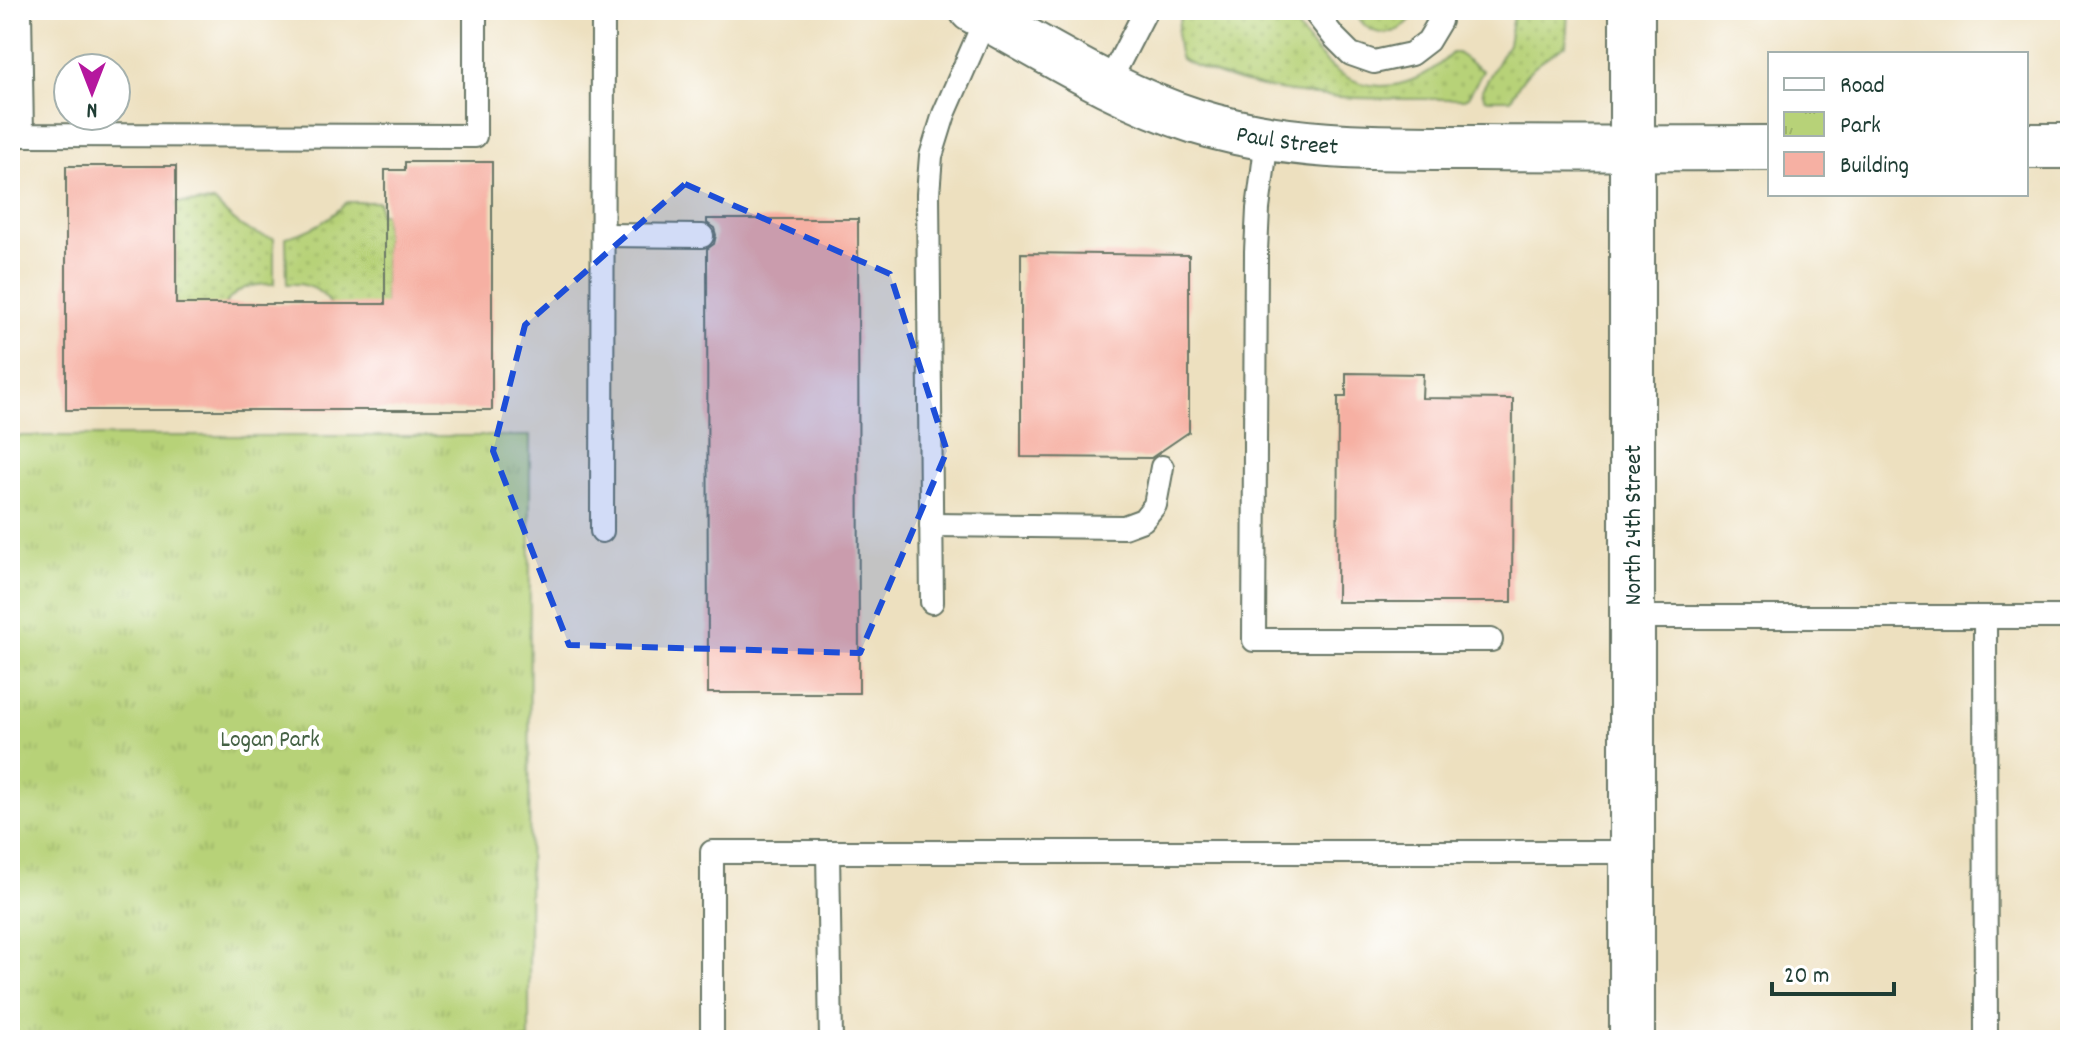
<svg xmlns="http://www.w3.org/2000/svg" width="2080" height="1050" font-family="Dekko,sans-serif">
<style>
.grass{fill:url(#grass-dots);stroke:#6b8856;stroke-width:2}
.park{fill:url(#park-tufts);stroke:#6b8856;stroke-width:2}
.building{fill:#f6b0a3}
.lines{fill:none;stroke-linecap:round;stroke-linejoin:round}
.lane-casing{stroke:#677665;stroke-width:26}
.secondary-casing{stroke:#677665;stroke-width:48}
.lane{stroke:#fff;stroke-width:22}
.secondary{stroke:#fff;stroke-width:44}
.marked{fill:#1d4ed8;fill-opacity:0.2;stroke:#1d4ed8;stroke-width:6;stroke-dasharray:16 10;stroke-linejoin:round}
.labels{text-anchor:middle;stroke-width:8;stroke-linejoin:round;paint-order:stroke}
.street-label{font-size:24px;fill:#1f3d34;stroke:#fff}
.park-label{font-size:24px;fill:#456245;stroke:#fff}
</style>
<defs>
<pattern id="grass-dots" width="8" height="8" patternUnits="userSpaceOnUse" patternTransform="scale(2)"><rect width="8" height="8" fill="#b7d278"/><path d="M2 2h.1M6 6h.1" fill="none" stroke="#9db568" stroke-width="1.8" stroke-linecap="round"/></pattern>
<pattern id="park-tufts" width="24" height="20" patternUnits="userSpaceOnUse" patternTransform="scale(2)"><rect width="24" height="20" fill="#b7d278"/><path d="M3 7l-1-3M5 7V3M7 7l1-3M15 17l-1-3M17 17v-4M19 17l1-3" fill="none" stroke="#9db568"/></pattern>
</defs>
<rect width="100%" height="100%" fill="#fff"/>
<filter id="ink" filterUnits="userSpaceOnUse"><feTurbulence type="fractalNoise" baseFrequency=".0125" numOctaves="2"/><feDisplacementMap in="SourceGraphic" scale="16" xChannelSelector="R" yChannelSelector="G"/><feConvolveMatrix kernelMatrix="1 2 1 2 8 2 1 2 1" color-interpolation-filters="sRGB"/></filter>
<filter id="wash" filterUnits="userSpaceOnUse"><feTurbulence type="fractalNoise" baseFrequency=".006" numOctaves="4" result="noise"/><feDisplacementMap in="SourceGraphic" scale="32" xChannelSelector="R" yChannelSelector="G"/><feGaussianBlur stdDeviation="1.8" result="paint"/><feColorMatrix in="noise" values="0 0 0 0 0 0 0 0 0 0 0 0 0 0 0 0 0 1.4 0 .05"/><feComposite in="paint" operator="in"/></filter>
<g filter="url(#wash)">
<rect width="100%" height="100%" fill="#ede0bf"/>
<g class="grass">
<path d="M1184 10H1284C1300 30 1317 57 1338 72 1378 99 1421 84 1452 53H1457L1483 71 1468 97 1464 99C1369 99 1268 103 1181 59 1175 43 1176 25 1184 10Z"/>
<path d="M1355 10H1416C1403 40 1367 42 1355 10Z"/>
<path d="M1514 10H1568L1566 45C1540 61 1525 69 1511 99H1488L1484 97 1482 90 1508 44Z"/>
<path d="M215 202C232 221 249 235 274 238V284C248 284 235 288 220 311L176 324V203Z"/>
<path d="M347 202H379V214H385V329L344 327C329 300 321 282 287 284L286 237C311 231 328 221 347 202Z"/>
</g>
<polygon class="park" points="10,436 530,436 529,1040 10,1040"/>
<g id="blocks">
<g class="building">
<polygon points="405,162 492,162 492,410 66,410 66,166 176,166 176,304 385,304 385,170 405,170"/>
<polygon points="707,219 858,219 859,693 708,693 707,249 714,244 716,235 714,228 707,223"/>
<polygon points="1021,253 1189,255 1189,432 1151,458 1021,457"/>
<polygon points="1346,373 1423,374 1422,398 1513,399 1512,602 1337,602 1338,397 1346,397"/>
</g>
</g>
</g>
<g filter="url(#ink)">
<use href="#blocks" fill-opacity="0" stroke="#677665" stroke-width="2"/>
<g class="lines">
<defs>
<g id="lane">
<polyline points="20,10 22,135 475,136 475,10"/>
<polyline points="1313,10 1334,37 1351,54 1374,62 1411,54 1428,41 1440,21 1441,10"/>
<polyline points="1108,84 1146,10"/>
<polyline points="1267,139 1258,209 1256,251 1254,640 1491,640"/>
<polyline points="603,235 702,236"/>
<polyline points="931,525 1124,527 1143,520 1155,505 1162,467"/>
<polyline points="602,531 603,10"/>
<polyline points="932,602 928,194 931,156 944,114 986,18"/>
<polyline points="1633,617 2070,617"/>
<polyline points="1985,617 1986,1040"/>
<polyline points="828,852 831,1040"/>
<polyline points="712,1040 712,852 1632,852"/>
</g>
<g id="secondary">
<path id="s1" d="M972 10C1044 49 1116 96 1195 121 1287 150 1382 148 1478 148 1575 149 1673 148 1770 148"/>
<polyline points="2026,146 2070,146"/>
<polyline points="1632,1040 1632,10"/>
</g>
</defs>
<use href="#lane" class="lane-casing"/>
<use href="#secondary" class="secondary-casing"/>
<use href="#lane" class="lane"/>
<use href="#secondary" class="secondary"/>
</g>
</g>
<path class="marked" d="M685 184 890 274 947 451 860 653 569 645 493 451 525 325Z"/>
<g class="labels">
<g class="street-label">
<text dy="8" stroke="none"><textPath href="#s1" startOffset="344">Paul Street</textPath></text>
<text transform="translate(1632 525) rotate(-90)" y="8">North 24th Street</text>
</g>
<g class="park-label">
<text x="270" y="746">Logan Park</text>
</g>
</g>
<rect width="2080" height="1050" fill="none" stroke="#fff" stroke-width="40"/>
<rect x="1768" y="52" width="260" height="144" fill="#ffffff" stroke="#a5b1ae" stroke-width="2"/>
<rect x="1784" y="78" width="40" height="12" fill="#ffffff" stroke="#a5b1ae" stroke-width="2"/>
<text x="1840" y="92" font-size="24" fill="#1f3d34">Road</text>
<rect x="1784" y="112" width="40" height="24" fill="url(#park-tufts)" stroke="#a5b1ae" stroke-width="2"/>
<text x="1840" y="132" font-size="24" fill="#1f3d34">Park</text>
<rect x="1784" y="152" width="40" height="24" fill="#f6b0a3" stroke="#a5b1ae" stroke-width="2"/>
<text x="1840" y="172" font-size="24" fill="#1f3d34">Building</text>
<g transform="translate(92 92) rotate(180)"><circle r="38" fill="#ffffff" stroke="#a5b1ae" stroke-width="2"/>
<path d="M0-6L14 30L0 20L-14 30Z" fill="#b5179e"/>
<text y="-12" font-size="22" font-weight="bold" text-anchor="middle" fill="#1f3d34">N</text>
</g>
<path d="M1772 982v12h122v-12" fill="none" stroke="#1f3d34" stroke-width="4"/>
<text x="1784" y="982" font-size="24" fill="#1f3d34" stroke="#ffffff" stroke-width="6" paint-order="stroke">20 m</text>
</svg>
